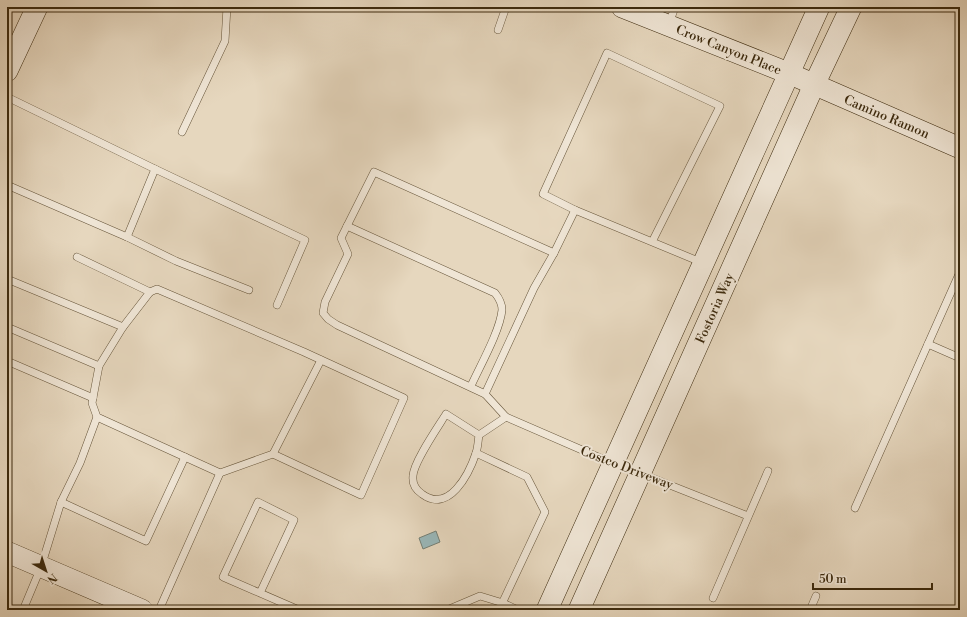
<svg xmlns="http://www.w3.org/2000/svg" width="967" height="617" font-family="'Libre Bodoni',serif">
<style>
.water{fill:#99b8ba;stroke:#747f75}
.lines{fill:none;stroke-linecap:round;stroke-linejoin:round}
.lane-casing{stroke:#66553a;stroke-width:8}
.secondary-casing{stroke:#3c2a0e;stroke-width:22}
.lane{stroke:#efe5d5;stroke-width:7}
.secondary{stroke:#efe5d5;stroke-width:21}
.labels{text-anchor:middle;stroke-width:4;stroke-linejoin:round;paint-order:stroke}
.street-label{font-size:13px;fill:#3c2a0e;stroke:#efe5d5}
</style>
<rect width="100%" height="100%" fill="#e6d7be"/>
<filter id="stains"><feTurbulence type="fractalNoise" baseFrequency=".005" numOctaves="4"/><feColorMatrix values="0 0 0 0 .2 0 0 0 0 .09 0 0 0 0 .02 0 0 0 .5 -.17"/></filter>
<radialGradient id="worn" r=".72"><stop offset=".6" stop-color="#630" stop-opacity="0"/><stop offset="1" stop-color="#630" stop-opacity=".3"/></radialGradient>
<polygon class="water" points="436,531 440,542 423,549 419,538"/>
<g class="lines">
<defs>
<g id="lane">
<polyline points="669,24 675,7"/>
<polyline points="498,30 506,7"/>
<polyline points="7,97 155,169 127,237"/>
<polyline points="182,132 225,41 227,7"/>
<polyline points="155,169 305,240 277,305"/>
<polyline points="7,185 127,237 176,261 249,290"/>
<path d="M347 226 495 293C499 298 502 304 502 310 500 331 480 366 471 386"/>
<polyline points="653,240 720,106 607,53 543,194 575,210 703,263"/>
<polyline points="554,253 374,172 341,238 348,254 325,302 323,313 328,319 337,325 485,394 506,417 612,463"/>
<polyline points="7,279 123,327 150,292 77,257"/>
<polyline points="150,292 157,289 304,352 404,398 361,495 273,454"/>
<polyline points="7,327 99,366"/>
<polyline points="123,327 99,366 92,403 97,417 220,473 273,454 321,360"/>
<polyline points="928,344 960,358"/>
<polyline points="7,361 93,398"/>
<polyline points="485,394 534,288 554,253 575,210"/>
<path d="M479 435 446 414C438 427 413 463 413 476 412 485 416 490 422 494 449 514 469 474 476 453 478 447 478 441 479 435L506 417"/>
<polyline points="476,453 527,477 545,512 499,610"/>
<polyline points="642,474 748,516"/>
<polyline points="61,502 146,541 185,457"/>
<polyline points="855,508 960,272"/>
<polyline points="260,593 294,520 258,502 223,577 299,610"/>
<polyline points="713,598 768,471"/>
<polyline points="7,607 14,610"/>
<polyline points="23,610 41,567 61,502 80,463 97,417"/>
<polyline points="159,610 220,473"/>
<polyline points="447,610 480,596 503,603 518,610"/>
<polyline points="810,610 816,596"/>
</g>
<g id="secondary">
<polyline points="622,7 788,73 960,148"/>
<polyline points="7,71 37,7"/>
<polyline points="7,552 142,610"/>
<polyline points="547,610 819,7"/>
<polyline points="579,610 814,85 851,7"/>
</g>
</defs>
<use href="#lane" class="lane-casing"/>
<use href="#secondary" class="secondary-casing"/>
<use href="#lane" class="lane"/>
<use href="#secondary" class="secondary"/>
</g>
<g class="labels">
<g class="street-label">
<text transform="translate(729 49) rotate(22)" y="5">Crow Canyon Place</text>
<text transform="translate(887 116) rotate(23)" y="5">Camino Ramon</text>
<text transform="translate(714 308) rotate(-66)" y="5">Fostoria Way</text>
<text transform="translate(627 467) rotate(21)" y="5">Costco Driveway</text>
</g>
</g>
<rect width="967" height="617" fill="none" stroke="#e6d7be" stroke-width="24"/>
<rect x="8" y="8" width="951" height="601" fill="none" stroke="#3c2a0e" stroke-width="2"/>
<rect x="12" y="12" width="943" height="593" fill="none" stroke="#3c2a0e"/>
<g transform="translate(46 571) rotate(141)" stroke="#efe5d5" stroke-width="3" paint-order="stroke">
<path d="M0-3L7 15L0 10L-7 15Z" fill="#3c2a0e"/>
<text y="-6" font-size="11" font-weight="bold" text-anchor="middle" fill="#3c2a0e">N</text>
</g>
<path d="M813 583v6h119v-6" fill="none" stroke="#3c2a0e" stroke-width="2"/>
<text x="819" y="583" font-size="12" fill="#3c2a0e" stroke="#efe5d5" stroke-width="3" paint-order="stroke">50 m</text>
<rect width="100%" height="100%" filter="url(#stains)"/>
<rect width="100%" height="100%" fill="url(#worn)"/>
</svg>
